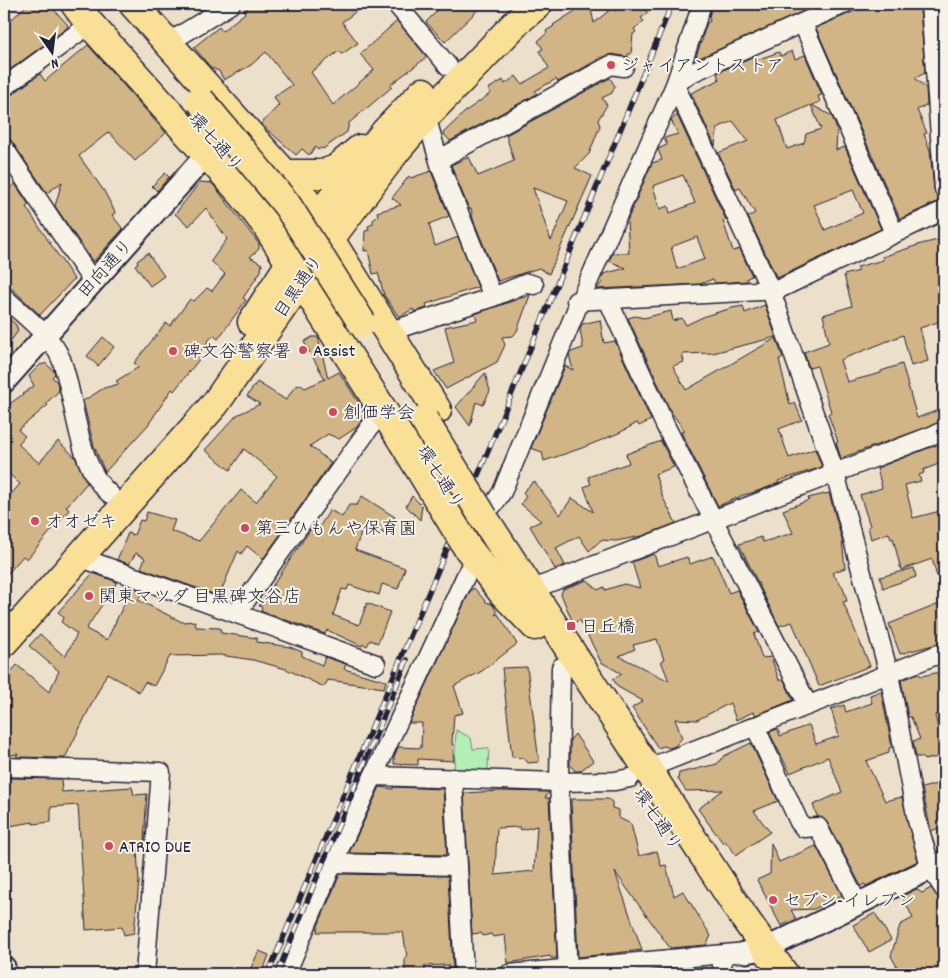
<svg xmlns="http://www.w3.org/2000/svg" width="948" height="978" font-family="Dekko,'Klee One',sans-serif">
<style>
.built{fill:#e4d3b6}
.green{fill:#b4efb5;stroke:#6b8878}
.building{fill:#d1b586;stroke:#22223b;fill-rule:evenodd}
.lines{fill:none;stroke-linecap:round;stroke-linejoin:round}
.minor-casing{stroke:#22223b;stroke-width:21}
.tertiary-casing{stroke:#22223b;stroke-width:25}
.primary-casing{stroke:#22223b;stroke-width:31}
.minor{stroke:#f7f3e8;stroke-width:18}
.tertiary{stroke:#f7f3e8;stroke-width:21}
.primary{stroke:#fadf96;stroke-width:28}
.rail-casing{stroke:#22223b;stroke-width:5.5}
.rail{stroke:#f7f3e8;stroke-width:4;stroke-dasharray:11;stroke-linecap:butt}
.primary-bridge-casing{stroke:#22223b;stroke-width:31;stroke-linecap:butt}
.primary-bridge{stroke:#fadf96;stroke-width:28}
.poi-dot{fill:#d1495b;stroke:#f7f3e8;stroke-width:2}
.labels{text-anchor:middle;stroke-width:4;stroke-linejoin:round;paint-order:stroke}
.poi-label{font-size:18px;fill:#22223b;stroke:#f7f3e8;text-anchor:start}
.street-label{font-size:18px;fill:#22223b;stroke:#f7f3e8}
</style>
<rect width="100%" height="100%" fill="#ece0cb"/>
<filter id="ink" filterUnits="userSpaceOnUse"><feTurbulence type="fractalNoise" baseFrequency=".02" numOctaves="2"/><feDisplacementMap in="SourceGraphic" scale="10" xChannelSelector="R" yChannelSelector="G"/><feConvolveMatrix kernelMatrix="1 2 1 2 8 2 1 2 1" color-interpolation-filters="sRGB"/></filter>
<g filter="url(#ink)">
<polygon class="built" points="4,309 30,333 30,339 4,368"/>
<polygon class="green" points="456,730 471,738 473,749 489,748 488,769 483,774 454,775"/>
<g class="building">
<polygon points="28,4 49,4 68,25 67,28 4,74 4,8 12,19"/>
<polygon points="252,4 366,4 342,22 358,43 342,54 339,51 311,72 333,105 374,70 360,54 397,21 427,57 390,85 392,87 349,123 347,132 323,149 321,148 318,150 316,147 309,155 302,149 296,155 261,124 279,105 274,97 292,85 266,52 251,65 224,80 219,71 211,68 194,47 219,27 222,31 245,13 244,11"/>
<polygon points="444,4 484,4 445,42 426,22"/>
<polygon points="588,4 589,9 591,9 594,23 612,8 615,11 623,4 640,4 648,13 641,18 644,21 634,29 636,32 633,34 631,54 628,54 628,57 612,54 599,58 599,59 558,82 556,79 535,91 537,94 450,141 443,133 466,111 491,93 488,89 503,80 505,84 516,76 522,84 549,68 539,51 543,49 538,41 547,33 546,31 554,26 553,25 575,11 574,6"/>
<polygon points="712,4 819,4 695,60 701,42 703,40 702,38 707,23 710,21 709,17"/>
<polygon points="860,4 917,4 920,10 925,73 915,78 926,88 927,105 917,110 927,133 924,134 930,150 934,190 941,200 900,219 816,28 862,8"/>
<polygon points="88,45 166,133 135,161 109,132 79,156 104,191 114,210 115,213 112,215 123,229 93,262 55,206 62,182 47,193 4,130 4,97 10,96 40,74 45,81"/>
<path d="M792 51 795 59 805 55 822 95 818 96 820 102 812 105 832 116 837 130 836 150 845 147 881 229 777 278 748 217 755 213 740 188 736 190 718 153 748 141 733 121 717 128 715 146 691 93 719 80 717 73 754 56 756 60 779 52 781 56ZM811 105 821 129 806 134 804 143 787 149 777 120ZM853 190 863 213 825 230 814 205Z"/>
<path d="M610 78 615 86 612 93 602 98 607 105 598 120 600 126 589 154 575 168 592 176 549 274 539 268 498 281 473 219 471 208 469 209 451 165 469 157 478 176 514 161 506 135ZM533 188 568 201 551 241Z"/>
<path d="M677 115 726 220 723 221 733 251 740 249 752 276 747 278V281L715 283 713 279 700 284 597 289 602 282 603 274 626 268 609 261 613 253H629L627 221 652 163 662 160 658 149 667 145 664 138 678 134 671 120ZM683 175 695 203 670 213 668 206 660 209 653 186ZM697 237 705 259 677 269 671 247Z"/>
<polygon points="431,171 449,216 429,224 435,246 458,237 478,287 426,304 427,308 414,312 413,309 399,317 384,295 378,273 373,274 368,250 364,251 365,231 369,230 368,226 373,224 373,220 378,216 377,212 401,205 392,198 409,176 411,178"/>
<polygon points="165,173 169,177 157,191 152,186"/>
<polygon points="200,182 212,183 259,244 259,249 250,257 262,264 261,271 243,298 246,300 218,339 213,335 198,354 201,357 174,391 172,389 148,425 105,472 94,446 83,401 104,388 119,384 116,381 139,367 134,363 166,323 170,326 190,299 194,301 207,288 212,291 225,274 211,261 227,239 206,208 189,226 175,214"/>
<polygon points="15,184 29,205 26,207 74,279 40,315 4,281 4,192"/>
<polygon points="942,239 944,250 944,320 920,328 928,361 911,366 903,335 840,360 847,382 881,373 881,371 902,364 917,418 944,408 944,421 841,458 836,443 838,442 828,414 831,412 817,366 809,368 804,352 829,343 823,315 852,306 844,275 859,271 857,267 883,260 882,257 921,244"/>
<polygon points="148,253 164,276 150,286 135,265 138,263 137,261"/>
<polygon points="530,295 517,331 513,336 502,337 505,345 497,362 446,389 434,371 454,363 445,327 477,320 475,314"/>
<polygon points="765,305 776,337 713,353 682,354 684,362 673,366 686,390 776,338 783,358 779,359 790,405 795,403 802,420 779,429 789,458 815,449 822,467 778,481 779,483 755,492 743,495 718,506 681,432 685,431 671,412 628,318 635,316 644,318 671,311 673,321 682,318 686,325 705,316 732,308 743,306 745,313"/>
<polygon points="4,314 16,325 18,331 4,350"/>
<polygon points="600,320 604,343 615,341 651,420 639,426 637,423 619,433 582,448 544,461 542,452 531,448 565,366 573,370 569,355 571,352 583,348 580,329 582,324"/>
<polygon points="103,337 114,347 98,366 87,356"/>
<polygon points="312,337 318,337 328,378 339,372 366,414 357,427 339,439 328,434 310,446 331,463 263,559 247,546 241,554 238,551 219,596 141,568 145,558 136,553 129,564 117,560 128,533 134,535 140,520 144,521 147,512 175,520 171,531 199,541 241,490 256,502 277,476 244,449 230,470 205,450 237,415 260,404 247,396 257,382 286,400 295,386 301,385 305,388 325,379 304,342"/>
<polygon points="45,363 54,371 55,374 52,377 57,382 59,391 46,403 48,405 18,430 25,436 18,444 39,463 58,441 75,457 87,483 66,507 69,510 27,559 23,556 4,578 4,502 20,484 4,469 4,412 11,403 34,386 29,376 41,364 43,365"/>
<polygon points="485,373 490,391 483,405 476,402 470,426 456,407"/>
<polygon points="661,441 674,467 655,474 663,498 676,523 642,536 616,541 601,540 589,551 579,536 556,548 565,565 555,569 530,526 541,521 521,504 526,496 523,492 534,481 560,515 572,498 593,512 584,487 591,484 588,477 629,463 626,454"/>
<polygon points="944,442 944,462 923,470 924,473 919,475 921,481 905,485 913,518 944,510 944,590 941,591 932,559 901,570 893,538 891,539 889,533 871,539 868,527 870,526 860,495 882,488 877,468"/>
<polygon points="829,493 842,540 845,568 832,573 843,587 847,601 843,602 870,666 819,686 792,622 779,626 739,544 761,537 763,542 793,533 783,510 809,500 808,498"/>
<polygon points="362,496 395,517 385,534 365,522 355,550 405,568 398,589 382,584 379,595 349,585 347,590 342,589 333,615 359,625 367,603 390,612 378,643 370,640 367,646 363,644 362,646 327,630 325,634 261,611 262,607 259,606 312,527 318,529 330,510 342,517 349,505 357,505"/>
<polygon points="412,496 422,506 420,520 406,506"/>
<path d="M654 554 658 566 687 557 690 564 713 556 729 593 737 590 759 632 754 634 762 658 771 657 779 680H784L793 700 756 715 753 712 736 720 730 703 697 720 675 719 682 738 675 746 669 748 664 746 658 748 632 708 643 701 618 687 613 679 622 674 601 662 580 620 573 623 561 594 563 589 587 580 598 590 604 587 605 590 624 584 640 588 632 562ZM657 639 664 660 661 661 669 681 619 656 635 649 633 645Z"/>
<polygon points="914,568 916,577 883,588 880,577"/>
<polygon points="93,573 117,582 86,629 107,640 132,587 143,591 138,600 182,622 195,621 196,627 220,628 221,633 257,638 257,642 290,647 302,652 302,656 322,665 325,657 346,664 344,669 386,681 384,688 328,680 324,687 286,669 253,660 220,655 170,656 154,686 145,682 139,692 107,673 65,758 16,757 18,754 4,756 4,680 17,665 49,692 59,671 29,646 40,634 65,657 77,634 61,622 64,617 58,612"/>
<polygon points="474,588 486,602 492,604 497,612 495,615 498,614 517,644 482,671 454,686 463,713 454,715 452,741 454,761 418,759 418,765 394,764 394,757 398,747 421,748 422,723 409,723 470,591"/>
<polygon points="944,602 944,642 900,654 889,624"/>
<polygon points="527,667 539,762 528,763 524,758 512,757 502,668"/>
<polygon points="944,671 944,712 935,715 941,741 938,742 943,756 924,760 922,757 916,757 913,741 920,739 911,717 908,717 901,680 918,674 922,676"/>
<polygon points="881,691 892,747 889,748 889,753 866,761 885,801 902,797 918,861 866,886 865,884 861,886 827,822 817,816 813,805 842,792 828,757 790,773 769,732 778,729 780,736 809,725 816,744 839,736 831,709 844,705 846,712 872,703 870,695"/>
<polygon points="575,734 593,761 580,771 575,771 570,765 570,740"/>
<polygon points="751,743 778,801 754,811 770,832 736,855 725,841 723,843 698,809 723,790 686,791 678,779 679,773 717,764 724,756"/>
<polygon points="7,778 61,779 62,792 132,787 134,795 147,794 144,842 141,842 142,851 137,851 139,881 134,933 124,935 122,927 86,930 78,805 51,807 51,822 33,824 33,822 4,827 4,779"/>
<polygon points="944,782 944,826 931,831 922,788"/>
<polygon points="380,787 393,789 393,787 443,789 447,855 349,853"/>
<path d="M500 791 549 792 545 798H549L557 958H551L550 956 508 963 505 935 493 937 491 934 483 936 481 933 472 934 464 793ZM537 826 534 871 495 875 497 828 520 827 521 830Z"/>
<polygon points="572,799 608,799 612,802 612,808 619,810 619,818 631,824 639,856 657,851 661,866 666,865 674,896 683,891 711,936 706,945 670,948 615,872 642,950 578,957 571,801"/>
<polygon points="771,843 779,862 816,846 842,895 814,909 791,910 796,919 781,926 757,880 770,874"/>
<polygon points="340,874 448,876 453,969 449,969 448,965 425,966 425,972 405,973 405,957 407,957 403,932 317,932 318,926"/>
<polygon points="931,888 944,904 944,974 901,974 891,956 900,925 913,918 902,896 916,889 922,893"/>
<polygon points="875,913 891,940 869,952 853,925"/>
<polygon points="259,951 269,955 262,974 248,974"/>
</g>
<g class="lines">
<defs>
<g id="minor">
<polyline points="396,4 448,66"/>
<polyline points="844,4 689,74 675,85 771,291 835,473 889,674 917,820 931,869 944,889"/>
<polyline points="930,4 944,189"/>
<polyline points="803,24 894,233"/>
<polyline points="168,43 231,4"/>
<polyline points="4,87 90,24"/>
<polyline points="426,116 441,168 493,297"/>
<polyline points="4,148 93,282"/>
<polyline points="440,159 611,65 624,67"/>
<path d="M4 297C21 313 53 337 61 359 76 397 76 467 110 494"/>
<polyline points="608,300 665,425 808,705"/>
<polyline points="576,301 777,290 944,210"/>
<polyline points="388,332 493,297 527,283 534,285"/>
<polyline points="494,504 502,492 579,303 675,85 702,4"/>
<polyline points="79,557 376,664"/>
<polyline points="538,587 944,431"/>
<polyline points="237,613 383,409"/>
<polyline points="561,667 559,782 568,974"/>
<polyline points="755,726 799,822 804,828 818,827 858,904"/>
<polyline points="4,767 161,772 145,974"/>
<polyline points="646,769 944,652"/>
<polyline points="373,776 559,782 615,781 630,778"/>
<polyline points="453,778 464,974"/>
<polyline points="333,863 457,866"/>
<polyline points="721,955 723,974"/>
<polyline points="286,974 333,863 474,558"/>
<polyline points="509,974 746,952"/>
</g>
<g id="tertiary">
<polyline points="4,382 206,155"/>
<polyline points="746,952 765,949 944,862"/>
<polyline points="4,967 5,974"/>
</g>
<g id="primary">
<polyline points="75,4 90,24 243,195 266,225 403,442"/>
<polyline points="133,4 285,174 304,198 437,410"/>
<polyline points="285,174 322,174 336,169 360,149"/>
<polyline points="252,322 329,203 385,132 423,92"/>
<polyline points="484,518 743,916 784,974"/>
<polyline points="467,547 502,592 535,626"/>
<polyline points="4,642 215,404 330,239 396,151 426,116 519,20 538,4"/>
</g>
</defs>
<use href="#minor" class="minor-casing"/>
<use href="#tertiary" class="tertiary-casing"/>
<use href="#primary" class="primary-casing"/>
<use href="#minor" class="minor"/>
<use href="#tertiary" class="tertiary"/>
<use href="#primary" class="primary"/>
<defs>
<g id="rail">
<polyline points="268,974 489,449 672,4"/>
<polyline points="277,974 407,660"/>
</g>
</defs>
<use href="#rail" class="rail-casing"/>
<use href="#rail" class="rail"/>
<defs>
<g id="primary-bridge">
<polyline points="200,100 287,205 362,323"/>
<polyline points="424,420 484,518"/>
<polyline points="403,442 467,547"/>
</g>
</defs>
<use href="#primary-bridge" class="primary-bridge-casing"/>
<use href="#primary-bridge" class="primary-bridge"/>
</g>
</g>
<g class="poi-dot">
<circle cx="611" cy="65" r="5"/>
<circle cx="303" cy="350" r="5"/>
<circle cx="173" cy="351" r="5"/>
<circle cx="333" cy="412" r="5"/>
<circle cx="35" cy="521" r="5"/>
<circle cx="245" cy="528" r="5"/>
<circle cx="89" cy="596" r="5"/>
<rect x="566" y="621" width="10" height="10" rx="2.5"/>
<circle cx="109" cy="846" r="5"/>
<circle cx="773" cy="900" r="5"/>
</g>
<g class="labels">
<g class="poi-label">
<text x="621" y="71">ジャイアントストア</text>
<text x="313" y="356">Assist</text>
<text x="183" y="357">碑文谷警察署</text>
<text x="343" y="418">創価学会</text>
<text x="45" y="527">オオゼキ</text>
<text x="255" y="534">第三ひもんや保育園</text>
<text x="99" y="602">関東マツダ 目黒碑文谷店</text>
<text x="581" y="632">日丘橋</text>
<text x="119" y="852">ATRIO DUE</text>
<text x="783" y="906">セブン-イレブン</text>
</g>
<g class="street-label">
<text transform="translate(216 142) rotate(49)" y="6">環七通り</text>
<text transform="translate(105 268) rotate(-48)" y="6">田向通り</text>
<text transform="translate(298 286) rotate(-56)" y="6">目黒通り</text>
<text transform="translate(441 477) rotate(58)" y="6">環七通り</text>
<text transform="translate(658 819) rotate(56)" y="6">環七通り</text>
</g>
</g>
<rect width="948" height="978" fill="none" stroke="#f7f3e8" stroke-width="20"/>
<rect x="10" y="10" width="928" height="958" fill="none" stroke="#22223b" stroke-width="2" filter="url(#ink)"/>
<g transform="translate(52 52) rotate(166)" stroke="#f7f3e8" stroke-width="4" paint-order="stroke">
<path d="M0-4L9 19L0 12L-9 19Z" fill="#22223b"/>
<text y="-8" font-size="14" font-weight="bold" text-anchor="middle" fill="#22223b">N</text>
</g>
</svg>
